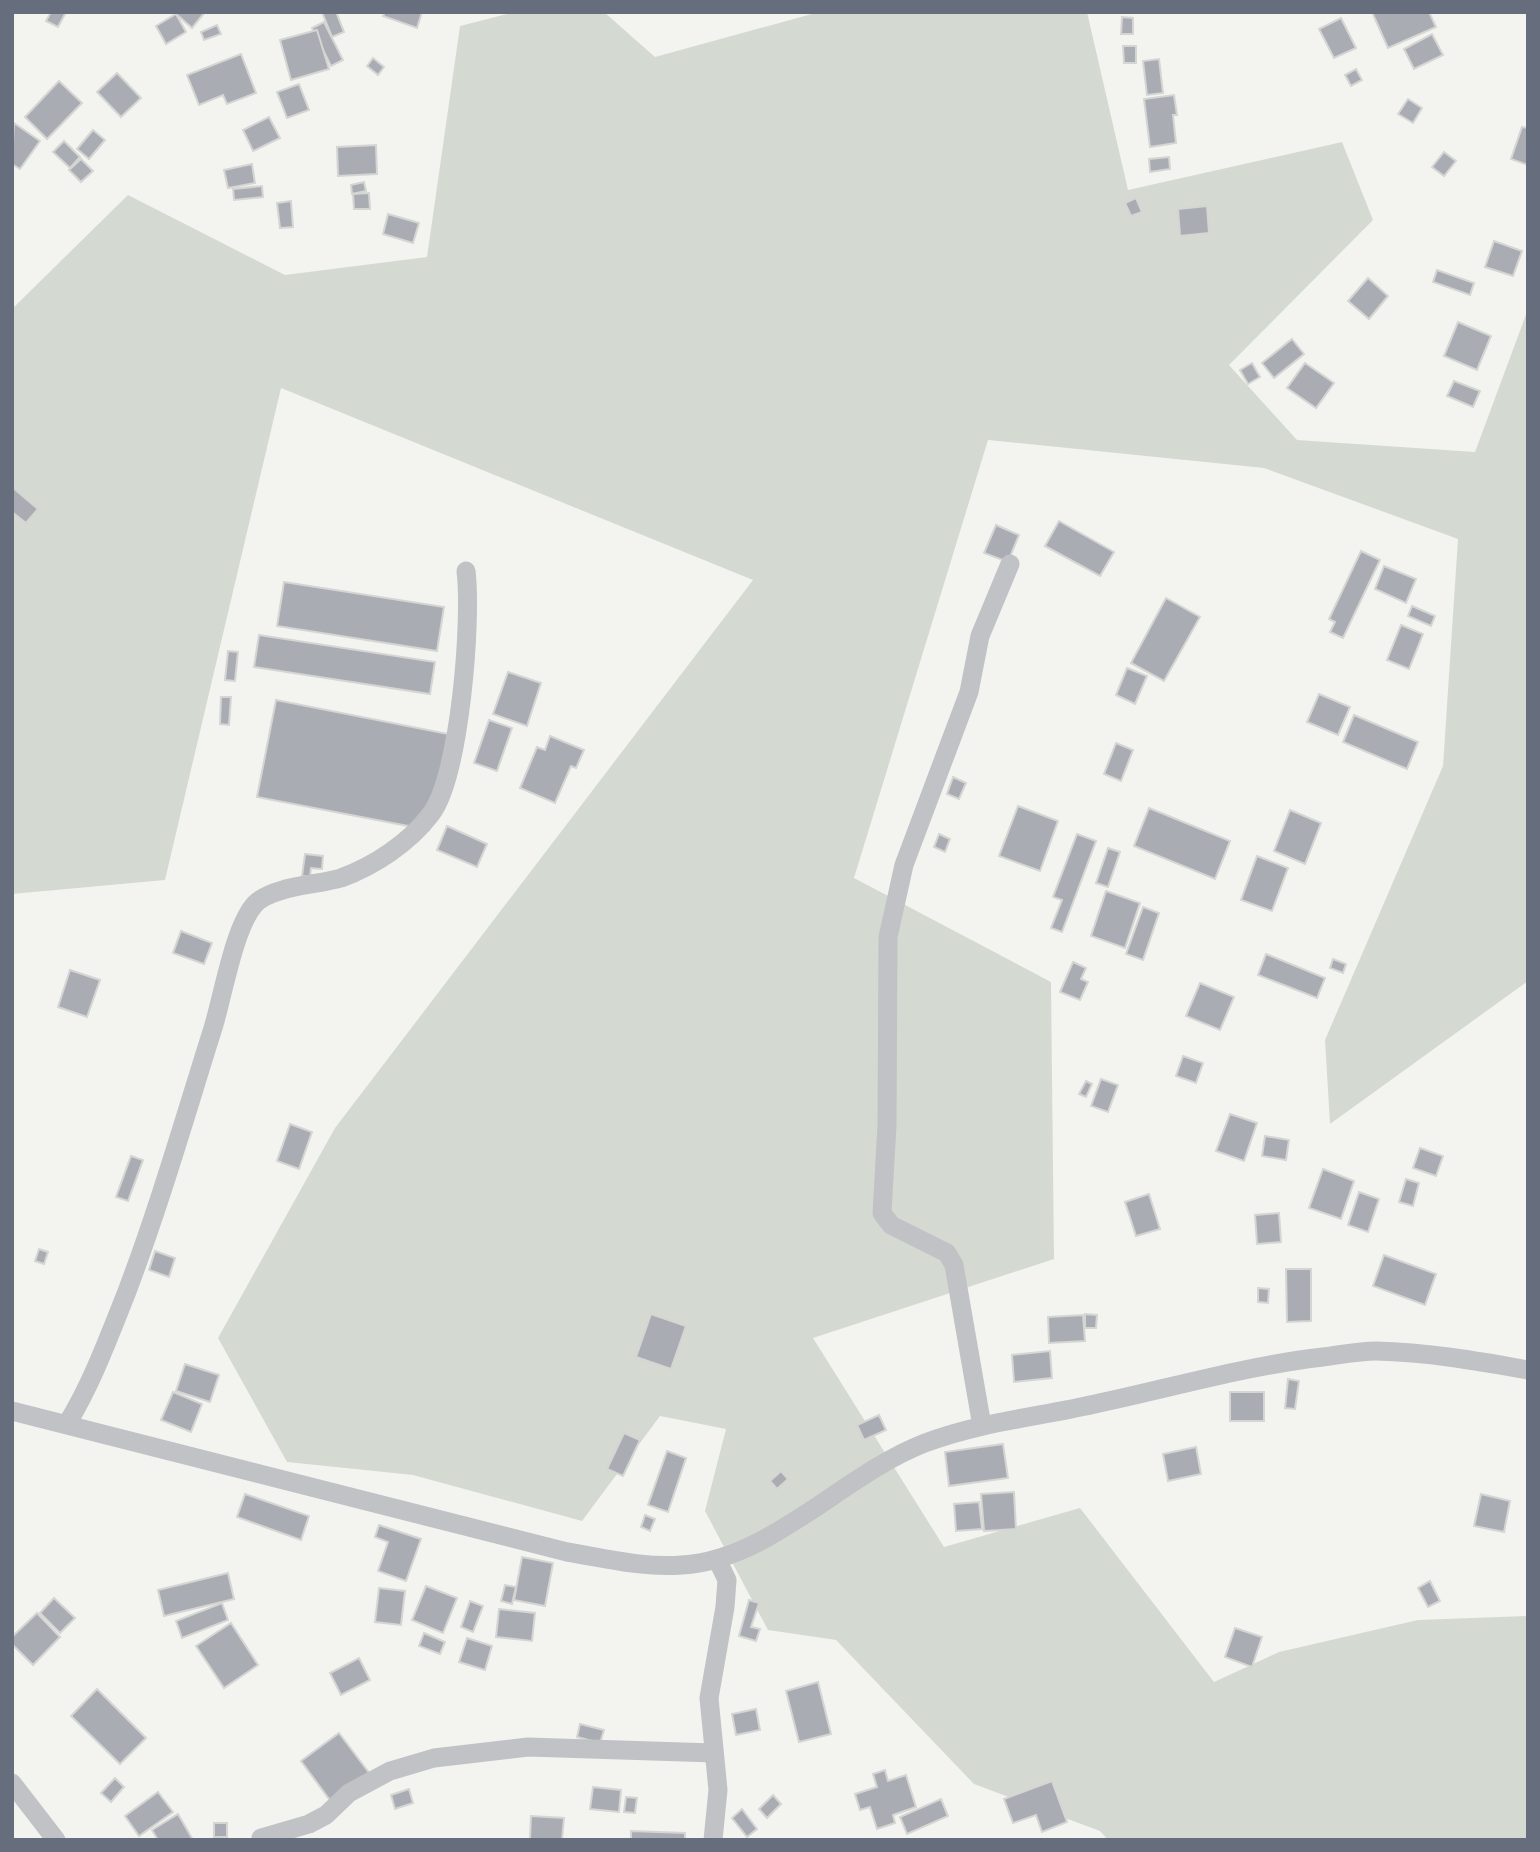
<svg xmlns="http://www.w3.org/2000/svg" width="1540" height="1852" font-family="Manrope,sans-serif">
<style>
.green{fill:#d4dad2}
.building{fill:#a9adb3;stroke:#d5d5d3;stroke-width:2}
.lines{fill:none;stroke-linecap:round;stroke-linejoin:round}
.street{stroke:#c0c2c5;stroke-width:19}
</style>
<rect width="100%" height="100%" fill="#f3f4f0"/>
<polygon class="green" points="515,12 604,12 655,57 819,12 1087,12 1128,190 1342,142 1373,220 1229,365 1297,440 1475,452 1528,309 1528,981 1330,1124 1325,1040 1443,766 1458,539 1264,468 988,440 854,878 1051,982 1054,1259 813,1338 944,1547 1080,1508 1214,1682 1279,1652 1418,1620 1528,1616 1528,1840 1108,1840 1100,1831 974,1784 836,1640 768,1630 705,1511 726,1429 660,1416 582,1521 413,1475 287,1462 218,1338 335,1128 753,580 281,388 165,880 12,894 12,309 128,195 285,275 427,257 460,26"/>
<g class="building">
<polygon points="51,12 66,12 58,27 46,21"/>
<polygon points="174,12 205,12 192,28"/>
<polygon points="322,12 336,12 344,32 332,37"/>
<polygon points="385,12 422,12 417,28 383,16"/>
<polygon points="1372,12 1429,12 1436,27 1388,48"/>
<polygon points="176,14 186,32 166,44 156,26"/>
<polygon points="1122,17 1133,18 1133,34 1121,34"/>
<polygon points="1341,18 1356,48 1334,58 1319,29"/>
<polygon points="324,22 343,60 331,66 312,28"/>
<polygon points="217,25 221,34 204,40 201,32"/>
<polygon points="317,30 329,69 291,80 280,40"/>
<polygon points="1432,34 1443,55 1414,69 1404,49"/>
<polygon points="1123,46 1136,46 1136,63 1124,63"/>
<polygon points="241,54 256,93 227,104 223,95 199,105 187,75"/>
<polygon points="373,58 384,67 378,75 367,66"/>
<polygon points="1159,59 1163,93 1147,95 1143,61"/>
<polygon points="1356,69 1362,80 1351,86 1345,75"/>
<polygon points="117,73 141,98 121,117 97,92"/>
<polygon points="59,81 82,103 47,139 25,117"/>
<polygon points="299,84 309,110 287,118 277,92"/>
<polygon points="1174,95 1177,115 1173,115 1176,143 1150,147 1144,99"/>
<polygon points="1408,99 1422,108 1413,123 1398,114"/>
<polygon points="269,117 280,138 253,151 243,130"/>
<polygon points="14,123 40,141 20,169 12,164"/>
<polygon points="1522,127 1528,128 1528,165 1511,159"/>
<polygon points="93,130 105,140 89,159 77,149"/>
<polygon points="64,141 80,157 70,168 53,152"/>
<polygon points="376,145 377,174 338,176 337,147"/>
<polygon points="1444,152 1456,161 1444,176 1432,167"/>
<polygon points="1169,157 1170,169 1150,172 1149,159"/>
<polygon points="81,159 93,171 81,182 69,170"/>
<polygon points="252,164 255,183 228,188 224,170"/>
<polygon points="364,182 366,191 352,194 351,185"/>
<polygon points="262,186 263,197 234,200 233,189"/>
<polygon points="369,193 370,209 354,209 353,194"/>
<polygon points="1136,198 1142,212 1131,216 1125,203"/>
<polygon points="291,201 293,227 280,228 277,203"/>
<polygon points="1207,206 1209,233 1180,236 1178,209"/>
<polygon points="388,214 419,223 413,243 383,234"/>
<polygon points="1494,241 1522,251 1513,276 1485,267"/>
<polygon points="1437,270 1474,283 1470,295 1433,282"/>
<polygon points="1368,278 1388,296 1369,319 1348,301"/>
<polygon points="1458,322 1491,336 1477,370 1444,356"/>
<polygon points="1292,339 1304,354 1274,378 1262,363"/>
<polygon points="1252,363 1260,377 1248,384 1240,370"/>
<polygon points="1305,363 1334,383 1316,408 1287,388"/>
<polygon points="1454,381 1480,391 1473,407 1447,396"/>
<polygon points="12,487 38,509 26,523 12,512"/>
<polygon points="1059,521 1114,552 1100,576 1045,546"/>
<polygon points="996,525 1019,535 1008,562 984,553"/>
<polygon points="1361,551 1380,560 1343,638 1330,632 1335,622 1329,619"/>
<polygon points="1384,566 1416,579 1406,603 1375,589"/>
<polygon points="284,582 444,607 437,651 277,626"/>
<polygon points="1166,598 1200,617 1164,681 1131,663"/>
<polygon points="1412,606 1435,616 1431,626 1408,616"/>
<polygon points="1401,625 1423,634 1409,669 1387,660"/>
<polygon points="259,635 435,662 430,694 254,667"/>
<polygon points="228,651 238,652 235,681 225,680"/>
<polygon points="1127,668 1147,676 1135,704 1116,695"/>
<polygon points="508,672 541,683 527,726 493,714"/>
<polygon points="1319,694 1350,707 1338,735 1307,722"/>
<polygon points="221,697 231,697 229,725 220,724"/>
<polygon points="276,700 448,734 429,830 257,797"/>
<polygon points="1354,715 1418,742 1407,769 1343,742"/>
<polygon points="489,720 512,728 497,771 474,763"/>
<polygon points="550,736 584,750 576,768 571,766 555,803 520,788 537,747 545,750"/>
<polygon points="1116,743 1133,750 1121,781 1104,774"/>
<polygon points="953,777 966,783 959,799 947,794"/>
<polygon points="1018,806 1058,821 1040,871 999,856"/>
<polygon points="1149,808 1230,841 1215,879 1134,846"/>
<polygon points="1290,810 1321,823 1305,864 1274,851"/>
<polygon points="447,826 487,844 477,867 437,850"/>
<polygon points="939,834 950,839 945,852 934,847"/>
<polygon points="1077,834 1096,841 1062,932 1051,928 1062,900 1053,897"/>
<polygon points="1108,848 1120,852 1108,887 1096,883"/>
<polygon points="305,854 323,856 322,869 311,868 310,877 302,876"/>
<polygon points="1257,856 1288,868 1272,911 1241,900"/>
<polygon points="1106,891 1140,903 1125,948 1091,936"/>
<polygon points="1143,907 1159,913 1143,960 1126,954"/>
<polygon points="181,931 212,943 204,964 173,953"/>
<polygon points="1266,954 1325,978 1317,998 1258,975"/>
<polygon points="1333,959 1346,964 1343,973 1330,968"/>
<polygon points="1073,962 1086,968 1081,979 1088,982 1080,1000 1060,992"/>
<polygon points="70,970 100,980 87,1017 58,1007"/>
<polygon points="1200,983 1234,997 1220,1030 1186,1016"/>
<polygon points="1183,1056 1203,1063 1196,1083 1176,1076"/>
<polygon points="1101,1079 1118,1085 1108,1112 1091,1106"/>
<polygon points="1086,1081 1092,1084 1086,1097 1079,1094"/>
<polygon points="1230,1114 1257,1123 1244,1161 1216,1151"/>
<polygon points="290,1124 312,1132 299,1169 277,1161"/>
<polygon points="1265,1136 1289,1140 1286,1160 1262,1156"/>
<polygon points="1420,1148 1443,1156 1436,1176 1413,1168"/>
<polygon points="131,1156 143,1160 128,1201 116,1197"/>
<polygon points="1323,1169 1354,1181 1341,1219 1309,1208"/>
<polygon points="1406,1179 1419,1183 1413,1206 1399,1202"/>
<polygon points="1359,1192 1379,1199 1368,1232 1348,1225"/>
<polygon points="1149,1194 1160,1229 1136,1236 1125,1202"/>
<polygon points="1279,1213 1281,1242 1257,1244 1255,1215"/>
<polygon points="39,1249 48,1252 44,1264 35,1261"/>
<polygon points="155,1251 175,1258 169,1277 149,1270"/>
<polygon points="1384,1255 1436,1274 1425,1305 1373,1286"/>
<polygon points="1286,1269 1311,1269 1311,1321 1287,1322"/>
<polygon points="1258,1288 1269,1289 1268,1303 1258,1302"/>
<polygon points="651,1314 686,1326 671,1369 636,1357"/>
<polygon points="1085,1314 1097,1315 1096,1328 1085,1328"/>
<polygon points="1083,1315 1085,1341 1049,1343 1048,1317"/>
<polygon points="1050,1351 1052,1378 1014,1382 1012,1355"/>
<polygon points="185,1364 219,1375 210,1402 176,1391"/>
<polygon points="1288,1379 1299,1381 1295,1409 1285,1408"/>
<polygon points="173,1392 202,1404 191,1432 161,1420"/>
<rect x="1230" y="1392" width="34" height="29"/>
<polygon points="879,1415 886,1430 864,1440 857,1425"/>
<polygon points="624,1433 640,1440 623,1476 607,1469"/>
<polygon points="1003,1444 1008,1478 949,1486 945,1452"/>
<polygon points="1196,1447 1201,1474 1168,1481 1163,1454"/>
<polygon points="667,1451 686,1458 668,1512 648,1505"/>
<polygon points="781,1471 788,1479 777,1489 770,1481"/>
<polygon points="1014,1492 1016,1529 984,1531 981,1494"/>
<polygon points="245,1494 309,1516 301,1540 237,1517"/>
<polygon points="1481,1494 1510,1501 1504,1532 1474,1526"/>
<polygon points="979,1502 982,1529 956,1531 954,1504"/>
<polygon points="645,1515 655,1519 650,1531 641,1527"/>
<polygon points="379,1525 421,1539 406,1581 378,1571 388,1542 375,1537"/>
<polygon points="522,1557 553,1563 545,1606 514,1600"/>
<polygon points="228,1573 234,1599 164,1616 158,1590"/>
<polygon points="1430,1581 1440,1601 1428,1607 1418,1588"/>
<polygon points="505,1585 516,1587 512,1604 501,1601"/>
<polygon points="426,1586 457,1598 443,1633 412,1620"/>
<polygon points="379,1588 405,1591 401,1625 375,1622"/>
<polygon points="54,1598 75,1618 60,1633 40,1613"/>
<polygon points="749,1600 759,1603 751,1627 760,1629 756,1641 739,1636"/>
<polygon points="470,1601 483,1606 473,1632 461,1627"/>
<polygon points="222,1603 228,1620 182,1638 176,1621"/>
<polygon points="499,1609 535,1613 532,1641 496,1637"/>
<polygon points="37,1613 60,1637 33,1665 12,1644 12,1637"/>
<polygon points="231,1623 258,1665 224,1688 196,1646"/>
<polygon points="1235,1628 1262,1637 1252,1667 1225,1657"/>
<polygon points="424,1633 445,1642 440,1654 419,1646"/>
<polygon points="467,1638 492,1646 485,1670 459,1662"/>
<polygon points="359,1658 370,1680 341,1695 330,1673"/>
<polygon points="818,1682 831,1734 799,1742 786,1691"/>
<polygon points="97,1689 146,1738 120,1764 71,1716"/>
<polygon points="756,1709 760,1730 736,1735 732,1714"/>
<polygon points="580,1724 604,1730 600,1743 577,1737"/>
<polygon points="339,1733 373,1778 335,1807 301,1761"/>
<polygon points="885,1770 888,1781 906,1775 916,1807 893,1815 895,1823 877,1829 870,1807 860,1810 855,1794 877,1787 873,1774"/>
<polygon points="115,1778 124,1787 111,1802 101,1793"/>
<polygon points="1052,1781 1067,1822 1042,1832 1036,1815 1013,1823 1004,1799"/>
<polygon points="593,1787 621,1790 619,1812 590,1809"/>
<polygon points="409,1789 413,1803 395,1809 391,1795"/>
<polygon points="158,1792 173,1812 139,1836 125,1816"/>
<polygon points="773,1795 781,1804 767,1818 759,1809"/>
<polygon points="626,1797 637,1798 635,1813 624,1812"/>
<polygon points="941,1799 948,1816 907,1834 900,1817"/>
<polygon points="742,1809 757,1829 747,1837 732,1818"/>
<polygon points="178,1814 193,1840 158,1840 152,1830"/>
<polygon points="531,1816 564,1818 562,1840 530,1839"/>
<rect x="214" y="1823" width="13" height="14"/>
<polygon points="631,1831 685,1833 685,1840 631,1840"/>
</g>
<g class="lines">
<g class="street">
<path d="M12 1411 567 1552C604 1558 643 1568 682 1565 770 1560 844 1474 925 1443 980 1422 1038 1417 1095 1404 1171 1388 1245 1366 1323 1357 1340 1355 1358 1351 1376 1351 1426 1352 1478 1361 1528 1370"/>
<path d="M67 1424C92 1383 108 1339 126 1294 159 1207 185 1117 213 1028 223 996 234 927 255 904 272 886 318 885 341 878 374 866 409 843 431 814 460 776 472 620 466 571"/>
<polyline points="982,1426 954,1265 947,1253 891,1225 882,1213 887,1125 888,937 904,865 969,692 980,636 1010,564"/>
<polyline points="12,1783 56,1840"/>
<polyline points="261,1838 309,1824 326,1815 349,1793 390,1771 434,1758 528,1747 714,1753"/>
<polyline points="713,1840 718,1790 709,1698 725,1607 727,1580 717,1559"/>
</g>
</g>
<rect width="1540" height="1852" fill="none" stroke="#666e7e" stroke-width="28"/>
</svg>
